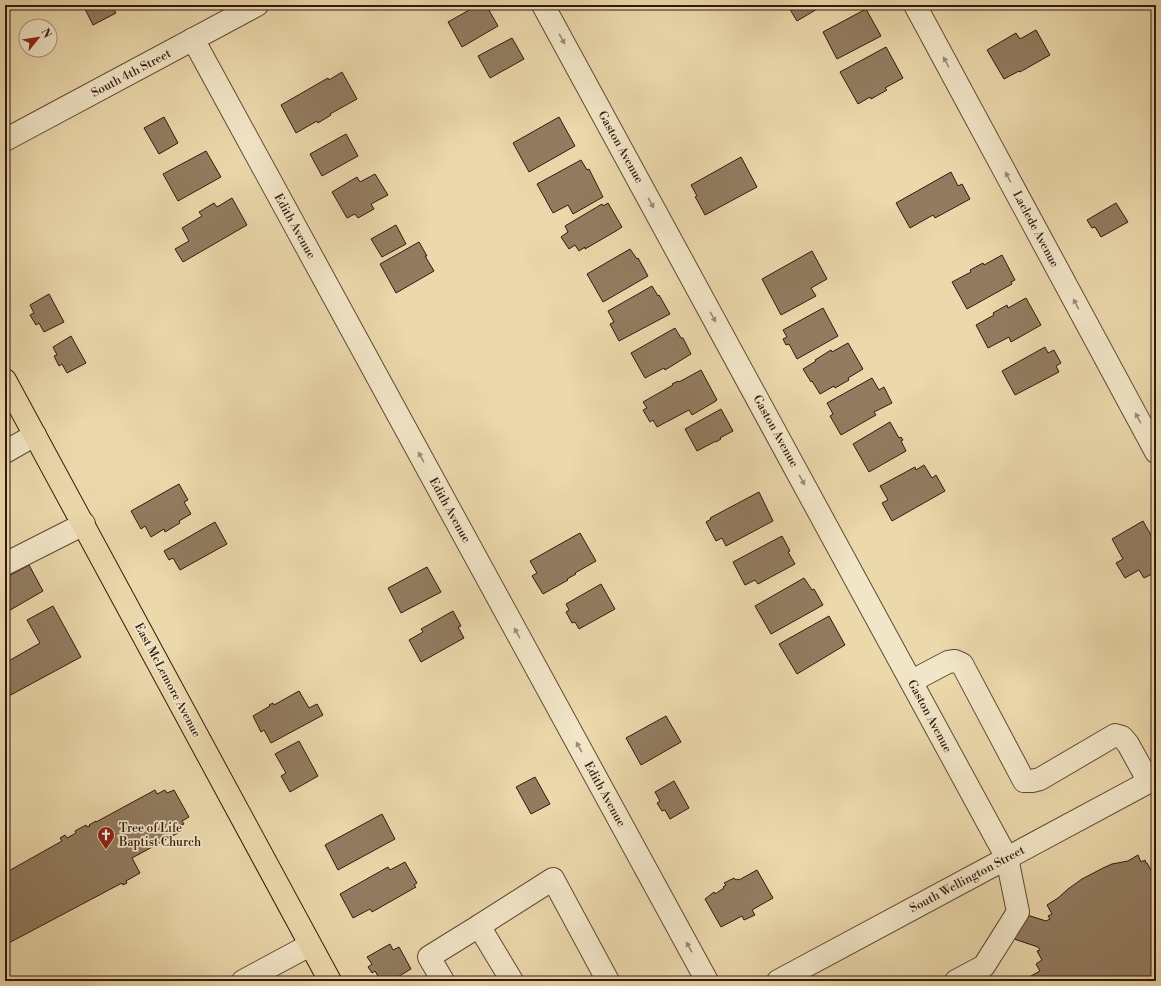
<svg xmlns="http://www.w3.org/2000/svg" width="1161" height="986" font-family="'Libre Bodoni',serif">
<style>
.building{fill:#927c60;stroke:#32190e}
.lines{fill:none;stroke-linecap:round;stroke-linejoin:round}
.minor-casing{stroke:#604935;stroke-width:24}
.major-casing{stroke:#32190e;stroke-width:24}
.minor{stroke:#f2e6c8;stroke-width:22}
.major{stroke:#ebd8ab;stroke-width:22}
.oneway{fill:#9c8a74}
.labels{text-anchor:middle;stroke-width:3.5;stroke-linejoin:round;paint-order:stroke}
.street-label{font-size:12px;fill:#32190e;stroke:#f2e6c8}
.poi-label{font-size:12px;fill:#32190e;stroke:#f2e6c8;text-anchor:start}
</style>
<rect width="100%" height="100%" fill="#ebd8ab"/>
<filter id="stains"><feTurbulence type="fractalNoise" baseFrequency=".005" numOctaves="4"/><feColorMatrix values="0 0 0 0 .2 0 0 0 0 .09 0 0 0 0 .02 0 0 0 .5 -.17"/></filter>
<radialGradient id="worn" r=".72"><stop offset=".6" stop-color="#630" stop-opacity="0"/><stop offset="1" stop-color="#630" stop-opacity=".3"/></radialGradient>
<g class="building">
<polygon points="83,5 111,5 116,13 93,25"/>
<polygon points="478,5 486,5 498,26 462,47 448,22"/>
<polygon points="786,5 824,5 797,21 789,8 788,9"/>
<polygon points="866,9 881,36 837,59 823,32"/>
<polygon points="1036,30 1050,55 1020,72 1019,71 1004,79 987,50 1016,33 1020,39"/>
<polygon points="512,38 524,59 490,78 478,56"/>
<polygon points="886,47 903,78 885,88 887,90 871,99 870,97 858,104 840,72"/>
<polygon points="342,72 357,99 330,114 331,115 318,123 317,121 296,133 281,105 328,78 329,80"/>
<polygon points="164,117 178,143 159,154 144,128"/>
<polygon points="559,117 575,146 529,172 513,143"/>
<polygon points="346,134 358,156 322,176 310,154"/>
<polygon points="206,151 221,177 178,201 163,174"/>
<polygon points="741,157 757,187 705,215 697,200 695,197 697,196 691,185"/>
<polygon points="581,160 587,170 589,169 603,197 573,214 568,205 553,213 537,184"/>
<polygon points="951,172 958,186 962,184 970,199 935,218 933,215 910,228 896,203"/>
<polygon points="375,174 388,195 371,204 374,209 358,218 355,214 347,218 332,192 357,177 360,182"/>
<polygon points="232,198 247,225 183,262 175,249 189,241 182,228 202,216 199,212 214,203 217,207"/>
<polygon points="608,203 622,227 616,231 585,249 585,247 579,251 575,245 569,249 561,237 568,232 565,226 602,204 603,206"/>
<polygon points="1116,203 1128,222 1101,237 1095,227 1092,228 1087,220"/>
<polygon points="396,225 406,244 382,257 371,239"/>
<polygon points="419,242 427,256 425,256 434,271 396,293 380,264"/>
<polygon points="630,249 637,259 638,258 648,276 603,302 587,274"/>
<polygon points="812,251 827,279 811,288 816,296 781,315 762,279"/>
<polygon points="1002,255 1015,280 1011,282 1012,284 967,309 952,282 971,272 970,270 983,263 984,265"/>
<polygon points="652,286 658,296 659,295 670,314 619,341 610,324 614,322 608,311"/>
<polygon points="49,294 64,322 44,332 39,323 36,325 30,315 34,313 30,305"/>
<polygon points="1026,298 1041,325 1011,342 1009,337 988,348 976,325 994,315 993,313 1007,305 1008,308"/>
<polygon points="823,308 838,336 797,359 789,344 786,345 783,339 787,337 783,330"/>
<polygon points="675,328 681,338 683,338 691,354 665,370 664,368 645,378 631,353"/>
<polygon points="71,336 86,363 67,373 62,364 59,366 54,356 57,355 53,347"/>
<polygon points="848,343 863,369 848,378 849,380 835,388 834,386 820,394 812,381 811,382 803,369 816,361 815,360 831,350 832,352"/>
<polygon points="1045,347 1048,353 1054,350 1061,363 1056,366 1059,372 1015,395 1002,371"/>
<polygon points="701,370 717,400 716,400 716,401 692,415 689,410 657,427 653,420 650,422 643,410 647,408 643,402 673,385 672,384 678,381 679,382"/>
<polygon points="872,378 879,390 884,387 892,403 874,412 876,415 841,435 830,416 833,414 827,403"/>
<polygon points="721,409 733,431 720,438 721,439 716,442 716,441 697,451 685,429"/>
<polygon points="890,422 899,438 901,437 903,440 901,441 906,451 869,472 853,444"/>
<polygon points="924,465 932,478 936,475 945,491 892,521 882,503 888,500 880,486 915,467 916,470"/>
<polygon points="179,484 188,500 184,502 191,514 179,521 180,523 165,532 164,529 151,537 145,526 141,529 131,511"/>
<polygon points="759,492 773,521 726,546 722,538 716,541 706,522 711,519 710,518"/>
<polygon points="1143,521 1156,544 1156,572 1144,578 1139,570 1125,578 1116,563 1123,559 1112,539"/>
<polygon points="215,522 227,544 180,570 173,558 169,560 164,551"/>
<polygon points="580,533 596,561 575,573 576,574 567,579 568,580 543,594 532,576 537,573 530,561"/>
<polygon points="782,536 790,551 788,552 795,564 758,584 755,580 745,585 733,562"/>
<polygon points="29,565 43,591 5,613 5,578"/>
<polygon points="427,567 441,592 401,613 388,588"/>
<polygon points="804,578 812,590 814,589 823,605 771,634 755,606"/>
<polygon points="601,584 615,609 579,629 575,622 572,623 566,612 569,610 566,604"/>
<polygon points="53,606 81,657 5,698 5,663 40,643 27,620"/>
<polygon points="453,611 461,626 458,627 464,638 421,662 409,640 423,632 421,629"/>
<polygon points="829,616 845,645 797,674 779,644"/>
<polygon points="299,691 309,708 317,704 323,715 271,743 264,730 261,732 253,716 270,706 269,705 273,703 274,705"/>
<polygon points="666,716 681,742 641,765 626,738"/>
<polygon points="299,741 318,776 290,792 281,776 286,773 275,754"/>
<polygon points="535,777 550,804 531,814 516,787"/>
<polygon points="674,781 689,808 670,819 665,810 662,811 657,803 660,801 655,792"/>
<polygon points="155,790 157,794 165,790 167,793 174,790 189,817 182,821 184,824 175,828 178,833 132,858 140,873 126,881 127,883 123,885 122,883 5,945 5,873 62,841 60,838 65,835 67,838 76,833 75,831 86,825 87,827 90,826 89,825 96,821 96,822"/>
<polygon points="382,814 395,839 338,870 325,845"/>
<polygon points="1138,855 1141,862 1145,860 1146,863 1147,863 1156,879 1156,981 1022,981 1040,971 1036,964 1042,960 1037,951 1040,950 1038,947 1014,939 1021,913 1046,921 1050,919 1048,916 1052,914 1047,905 1058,898 1068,889 1082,879 1103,868 1112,864 1128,861"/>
<polygon points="405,862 417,883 414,885 416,887 372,912 370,909 353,918 340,894 388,867 390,870"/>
<polygon points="757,870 773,898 752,910 755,915 744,920 742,916 721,927 705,899 714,892 715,894 724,888 723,887 726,885 724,883 734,878 736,880 738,879 739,880"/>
<polygon points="390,944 393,950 399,947 411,969 391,981 381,981 375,971 372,973 368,967 372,964 367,957"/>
</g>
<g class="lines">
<defs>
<g id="minor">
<polyline points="543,5 1007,858 1018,912 984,966 956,981"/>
<polyline points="915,5 1156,452"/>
<polyline points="193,39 707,981"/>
<polyline points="5,140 257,5"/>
<polyline points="5,452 35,435"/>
<polyline points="5,564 84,524"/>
<polyline points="912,681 948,662 955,661 962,664 1024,781 1032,781 1040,779 1115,735 1122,737 1128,744 1149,782"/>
<polyline points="243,981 310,945"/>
<polyline points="443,981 429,957 479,926"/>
<polyline points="512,981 479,926 553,879 608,981"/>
<polyline points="778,981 1156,778"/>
</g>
<polyline id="major" points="5,380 330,981"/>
</defs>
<use href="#minor" class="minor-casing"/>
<use href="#major" class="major-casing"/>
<use href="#minor" class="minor"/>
<use href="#major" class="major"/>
</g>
<defs><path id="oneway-solid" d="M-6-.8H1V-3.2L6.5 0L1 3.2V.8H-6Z"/></defs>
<g class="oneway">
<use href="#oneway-solid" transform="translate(562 39) rotate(61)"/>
<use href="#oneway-solid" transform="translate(946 62) rotate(-118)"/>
<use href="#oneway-solid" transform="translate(1008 177) rotate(-118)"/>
<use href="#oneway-solid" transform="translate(651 203) rotate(61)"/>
<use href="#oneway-solid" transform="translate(1076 304) rotate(-118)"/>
<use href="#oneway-solid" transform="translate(713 317) rotate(61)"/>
<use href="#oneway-solid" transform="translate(1138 418) rotate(-118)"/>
<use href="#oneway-solid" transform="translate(421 457) rotate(-119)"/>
<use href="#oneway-solid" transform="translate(802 480) rotate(61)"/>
<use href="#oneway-solid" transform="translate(517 633) rotate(-119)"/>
<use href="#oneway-solid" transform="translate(579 747) rotate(-119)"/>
<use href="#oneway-solid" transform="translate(689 947) rotate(-119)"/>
</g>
<defs>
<symbol id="church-pin" viewBox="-11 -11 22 30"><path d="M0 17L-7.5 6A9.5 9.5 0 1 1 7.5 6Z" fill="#8f2418" stroke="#f2e6c8"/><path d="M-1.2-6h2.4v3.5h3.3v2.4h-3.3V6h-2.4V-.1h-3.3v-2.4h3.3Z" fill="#fff"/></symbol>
</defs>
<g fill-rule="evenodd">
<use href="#church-pin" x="96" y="825" width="20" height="27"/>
</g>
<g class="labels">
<g class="street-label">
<text transform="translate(131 73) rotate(-28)" y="4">South 4th Street</text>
<text transform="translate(621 147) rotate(61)" y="4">Gaston Avenue</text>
<text transform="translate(295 226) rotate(61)" y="4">Edith Avenue</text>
<text transform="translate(1036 229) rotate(62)" y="4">Laclede Avenue</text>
<text transform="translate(776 431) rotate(61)" y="4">Gaston Avenue</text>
<text transform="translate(450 510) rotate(61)" y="4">Edith Avenue</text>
<text transform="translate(168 680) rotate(62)" y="4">East McLemore Avenue</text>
<text transform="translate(930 716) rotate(62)" y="4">Gaston Avenue</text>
<text transform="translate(605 794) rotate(61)" y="4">Edith Avenue</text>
<text transform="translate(967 879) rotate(-28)" y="4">South Wellington Street</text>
</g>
<g class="poi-label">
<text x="119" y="832">Tree of Life<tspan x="119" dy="14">Baptist Church</tspan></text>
</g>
</g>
<rect width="1161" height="986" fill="none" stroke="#ebd8ab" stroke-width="20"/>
<rect x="6" y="6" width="1149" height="974" fill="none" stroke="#32190e" stroke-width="2"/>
<rect x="10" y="10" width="1141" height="966" fill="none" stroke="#32190e"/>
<g transform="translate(38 38) rotate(60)"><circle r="19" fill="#f2e6c8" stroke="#a5947e"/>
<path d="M0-3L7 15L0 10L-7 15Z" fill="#8f2418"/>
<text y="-6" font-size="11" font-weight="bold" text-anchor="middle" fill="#32190e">N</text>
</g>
<rect width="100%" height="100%" filter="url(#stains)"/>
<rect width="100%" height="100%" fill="url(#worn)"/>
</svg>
